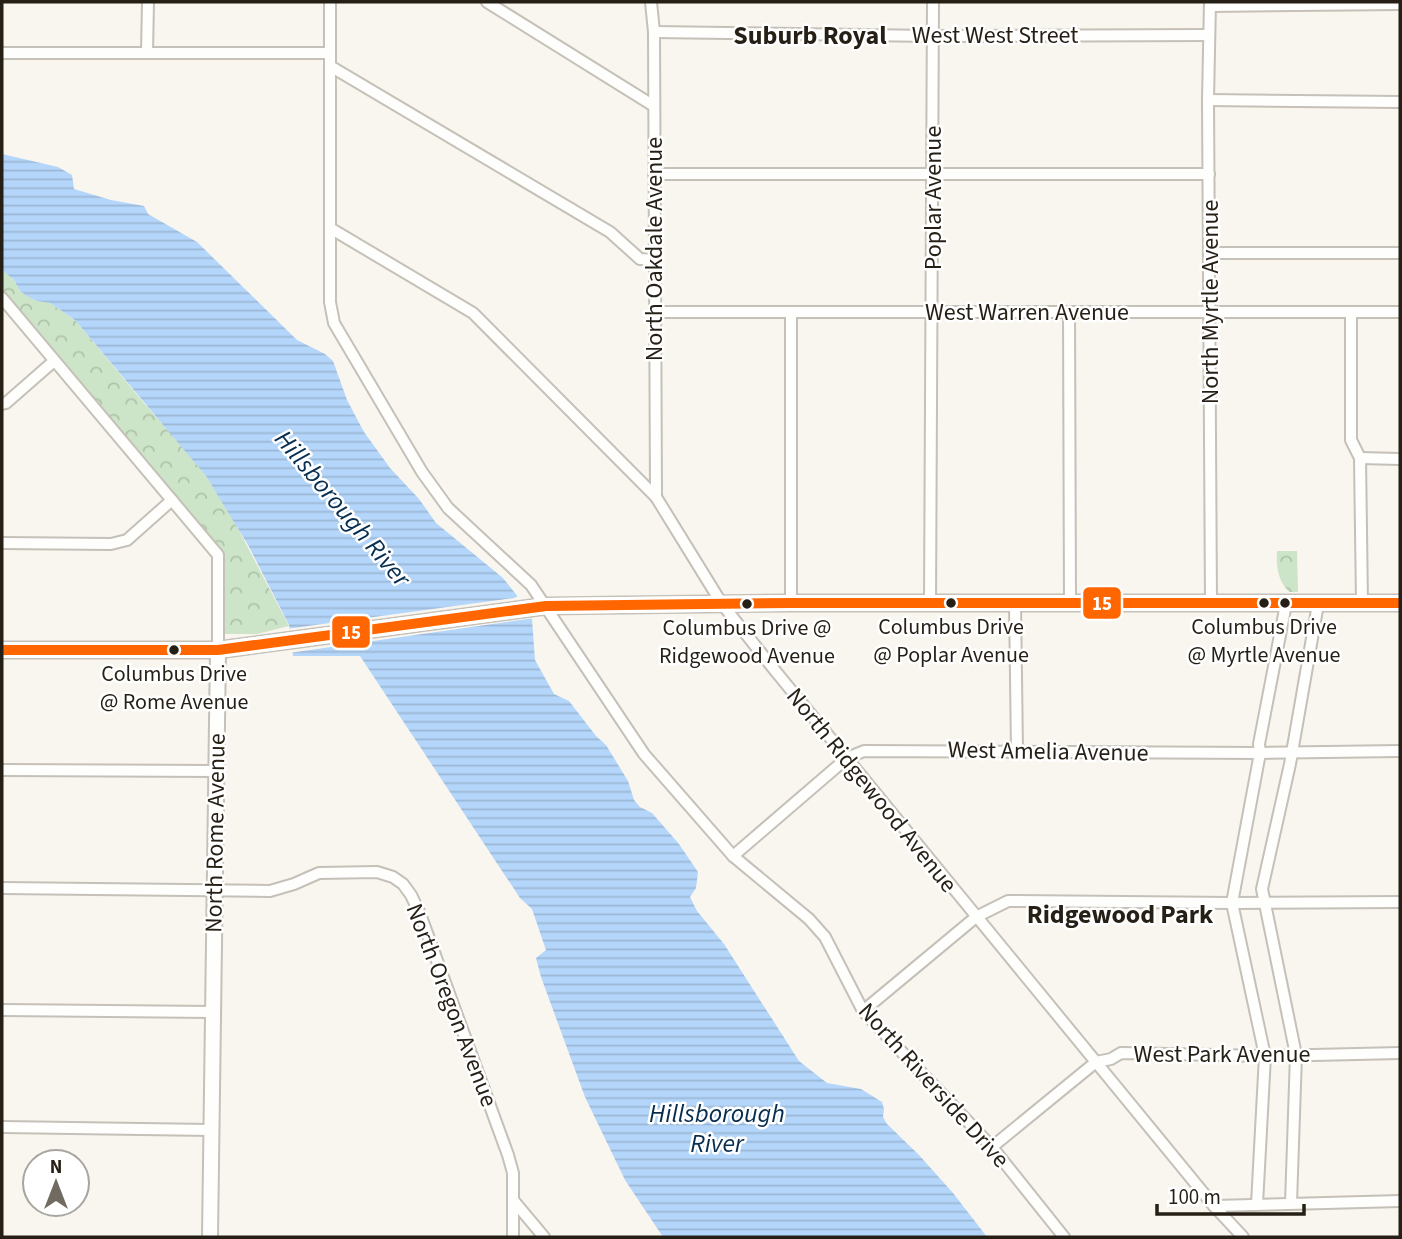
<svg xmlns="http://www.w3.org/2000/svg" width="1402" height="1239" font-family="'Source Sans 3',sans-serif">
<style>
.park{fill:url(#park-crowns)}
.water{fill:url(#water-rules)}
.pier{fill:#f9f6ef}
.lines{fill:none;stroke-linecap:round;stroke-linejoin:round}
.minor-casing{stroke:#c5c0b8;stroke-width:14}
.tertiary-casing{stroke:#c5c0b8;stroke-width:18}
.secondary-casing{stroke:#c5c0b8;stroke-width:19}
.minor{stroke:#fefefd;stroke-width:10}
.tertiary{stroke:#fefefd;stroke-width:14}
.secondary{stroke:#fefefd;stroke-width:16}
.bus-1-casing{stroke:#fff;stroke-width:16}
.bus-1{stroke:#f60;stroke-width:10}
.bus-dot{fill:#261f15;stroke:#fff;stroke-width:2.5}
.labels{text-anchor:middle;stroke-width:5;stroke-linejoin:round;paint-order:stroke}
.bus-label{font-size:22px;fill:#261f15;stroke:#fff}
.street-label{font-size:24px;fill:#261f15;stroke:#fff}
.neighbourhood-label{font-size:26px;font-weight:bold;fill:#261f15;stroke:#fff}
.water-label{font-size:26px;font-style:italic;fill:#072d4f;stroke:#fff}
.line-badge{stroke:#fff;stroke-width:2.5}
.badge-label{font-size:19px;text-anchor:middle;font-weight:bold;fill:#fff}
</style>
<defs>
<pattern id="park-crowns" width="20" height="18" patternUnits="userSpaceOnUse" patternTransform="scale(1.75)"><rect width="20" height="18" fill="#cce4c7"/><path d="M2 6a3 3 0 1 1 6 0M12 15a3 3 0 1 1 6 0" fill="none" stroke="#afc3aa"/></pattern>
<pattern id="water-rules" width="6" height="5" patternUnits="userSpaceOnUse" patternTransform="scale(1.75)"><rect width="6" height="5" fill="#b4d6fa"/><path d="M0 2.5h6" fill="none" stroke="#9bb7d5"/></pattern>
</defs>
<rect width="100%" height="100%" fill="#f9f6ef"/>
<g class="park">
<polygon points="2,270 14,280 20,291 37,301 50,303 75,320 143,402 180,444 206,476 233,519 289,626 257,634 223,634 223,552 2,290"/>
<path d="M1277 551H1297L1298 592H1289C1278 580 1276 568 1277 551Z"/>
</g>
<polygon class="water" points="2,154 58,167 72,175 74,189 111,200 144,206 148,214 197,242 297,340 325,354 333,361 347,400 364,432 390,468 419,499 436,523 503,578 519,598 532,619 535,660 554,694 569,701 596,736 606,745 628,781 634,800 640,807 652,813 679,844 698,872 696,888 690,897 697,911 724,944 799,1061 827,1083 861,1089 882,1102 884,1109 883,1117 887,1124 919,1155 953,1193 987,1237 663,1237 625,1180 585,1097 541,977 536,958 546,950 532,909 520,898 360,656 293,656 289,625 248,545 206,476 75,320 50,303 37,301 27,296 20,291 14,280 2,270"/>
<polygon class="pier" points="520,595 535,618 289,653 286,629 514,598"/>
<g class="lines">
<defs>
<g id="minor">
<polyline points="330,2 330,302 334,323 422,472 448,508 531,585 644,754 733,856 809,919 825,937 863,1011 992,1147 1064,1237"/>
<polyline points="487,2 654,106"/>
<polyline points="651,2 654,32 656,497"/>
<polyline points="1210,2 1208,100 1211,603"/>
<polyline points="1210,6 1400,4"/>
<polyline points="654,32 932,36 1209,35"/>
<polyline points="2,53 330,53"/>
<polyline points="147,53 148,2"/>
<polyline points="330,66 610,232 640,259 654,260"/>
<polyline points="1208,100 1400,102"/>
<polyline points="654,174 1209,174"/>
<polyline points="330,228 473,313 656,497 722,604 777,673 1214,1206 1243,1237"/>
<polyline points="1210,253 1400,253"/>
<polyline points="2,298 218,555 218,650"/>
<polyline points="654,312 1400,312"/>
<polyline points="791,312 791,603"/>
<polyline points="1069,312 1070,604"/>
<polyline points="1351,312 1351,440 1360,458 1362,603"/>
<polyline points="2,404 6,403 54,361"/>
<polyline points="1360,458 1400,459"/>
<polyline points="2,543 111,544 127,540 172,500"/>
<polyline points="930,603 933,2"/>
<polyline points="1015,603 1017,751"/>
<polyline points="2,770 216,771"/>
<polyline points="733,856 847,758 864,751 1260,753 1400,751"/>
<polyline points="2,888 270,891 294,884 319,873 377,872 393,877 403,884 411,895 420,914 508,1155 513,1173 513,1237"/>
<polyline points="2,1010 213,1012"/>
<polyline points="863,1011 976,917 1008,901 1232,903 1400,902"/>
<polyline points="2,1127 211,1130"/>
<polyline points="992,1147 1096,1062 1111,1059 1121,1053 1265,1056 1400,1053"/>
<polyline points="513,1200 544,1237"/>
<polyline points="1291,1203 1296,1055 1262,889 1290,764 1318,604"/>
<polyline points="1257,1204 1265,1056 1232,903 1260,753 1259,744 1286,604"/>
<polyline points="1214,1206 1400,1201"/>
</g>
<polyline id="tertiary" points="210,1237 218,650"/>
<polyline id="secondary" points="2,650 218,650 546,606 791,603 1400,603"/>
</defs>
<use href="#minor" class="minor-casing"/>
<use href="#tertiary" class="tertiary-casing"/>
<use href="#secondary" class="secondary-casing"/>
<use href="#minor" class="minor"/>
<use href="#tertiary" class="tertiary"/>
<use href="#secondary" class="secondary"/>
<defs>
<polyline id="bus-1" points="2,650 218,650 546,606 791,603 1400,603"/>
</defs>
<use href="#bus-1" class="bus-1-casing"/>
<use href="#bus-1" class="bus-1"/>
</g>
<g class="bus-dot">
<circle cx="951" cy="603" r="6"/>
<circle cx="1264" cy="603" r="6"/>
<circle cx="1285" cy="603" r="6"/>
<circle cx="747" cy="604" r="6"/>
<circle cx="174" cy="650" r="6"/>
</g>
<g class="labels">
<g class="bus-label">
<text x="951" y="634">Columbus Drive<tspan x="951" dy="28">@ Poplar Avenue</tspan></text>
<text x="1264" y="634">Columbus Drive<tspan x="1264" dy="28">@ Myrtle Avenue</tspan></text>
<text x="747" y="635">Columbus Drive @<tspan x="747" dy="28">Ridgewood Avenue</tspan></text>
<text x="174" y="681">Columbus Drive<tspan x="174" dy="28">@ Rome Avenue</tspan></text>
</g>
<g class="street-label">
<text x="995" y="43">West West Street</text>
<text transform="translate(933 198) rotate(-90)" y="8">Poplar Avenue</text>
<text transform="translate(654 249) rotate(-90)" y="8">North Oakdale Avenue</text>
<text transform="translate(1210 302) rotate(-90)" y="8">North Myrtle Avenue</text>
<text x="1027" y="320">West Warren Avenue</text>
<text transform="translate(1048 751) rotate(1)" y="8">West Amelia Avenue</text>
<text transform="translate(872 790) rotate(51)" y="8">North Ridgewood Avenue</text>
<text transform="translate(215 833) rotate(-89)" y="8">North Rome Avenue</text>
<text transform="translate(452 1005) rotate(69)" y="8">North Oregon Avenue</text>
<text x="1222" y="1062">West Park Avenue</text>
<text transform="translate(934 1085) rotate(48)" y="8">North Riverside Drive</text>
</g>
<g class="neighbourhood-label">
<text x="810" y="44">Suburb Royal</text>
<text x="1120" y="923">Ridgewood Park</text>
</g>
<g class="water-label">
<text transform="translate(343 508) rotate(50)" y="9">Hillsborough River</text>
<text x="717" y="1122">Hillsborough<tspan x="717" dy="30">River</tspan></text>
</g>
</g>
<g class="line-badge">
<rect x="1082" y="586" width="40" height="34" rx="7" fill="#f60"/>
<rect x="331" y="615" width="40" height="34" rx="7" fill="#f60"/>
</g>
<g class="badge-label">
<text x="1102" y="610">15</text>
<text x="351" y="639">15</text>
</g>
<rect width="1402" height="1239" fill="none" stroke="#261f15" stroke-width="7"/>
<g transform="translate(56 1183)"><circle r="33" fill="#ffffff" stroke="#a8a5a1" stroke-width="2"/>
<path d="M0-5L12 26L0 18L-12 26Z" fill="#706a61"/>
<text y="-10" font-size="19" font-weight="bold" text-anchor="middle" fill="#261f15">N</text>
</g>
<path d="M1157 1204v10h147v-10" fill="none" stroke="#261f15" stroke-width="3.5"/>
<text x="1168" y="1204" font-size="21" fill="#261f15" stroke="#ffffff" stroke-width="5" paint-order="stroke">100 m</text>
</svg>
